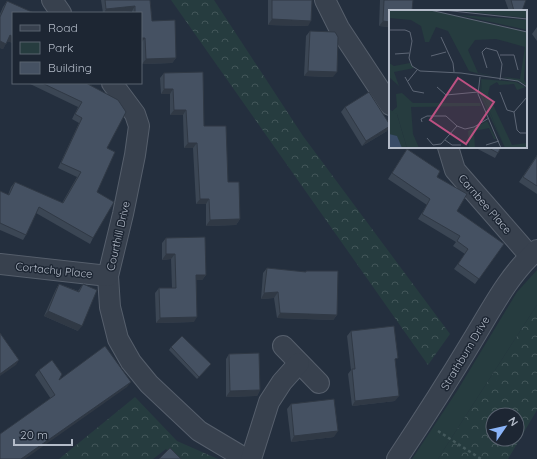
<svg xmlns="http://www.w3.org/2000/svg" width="537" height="459" font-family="Quicksand,sans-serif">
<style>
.green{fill:#263c3f}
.forest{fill:url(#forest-crowns);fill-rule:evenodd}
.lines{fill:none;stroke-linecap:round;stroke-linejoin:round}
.street-casing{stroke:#565f6c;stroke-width:22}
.path{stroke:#44595c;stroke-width:2.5;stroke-dasharray:3 3;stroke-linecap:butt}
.street{stroke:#38414e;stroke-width:20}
.wall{fill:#3b4654}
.shaded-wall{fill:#303945}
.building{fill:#455162;stroke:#303945}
.labels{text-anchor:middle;stroke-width:3;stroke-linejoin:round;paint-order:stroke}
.street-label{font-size:11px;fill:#b4bcc9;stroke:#1d2633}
.inset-road{fill:none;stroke:#5e6776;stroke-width:1}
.view{fill:#bd5182;fill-opacity:0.15;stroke:#bd5182;stroke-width:2}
.inset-edge{fill:none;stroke:#b4bcc9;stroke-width:2}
</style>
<defs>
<pattern id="forest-crowns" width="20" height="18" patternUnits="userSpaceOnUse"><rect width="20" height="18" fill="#263c3f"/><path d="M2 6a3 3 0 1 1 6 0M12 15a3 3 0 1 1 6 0" fill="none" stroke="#435659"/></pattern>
</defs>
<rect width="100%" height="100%" fill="#242f3e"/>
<polygon class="green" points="537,270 537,305 438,459 412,459 457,391 517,292"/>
<g class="forest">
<polygon points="171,0 214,0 303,136 450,334 428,365"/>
<path d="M537 305V410L508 459H438ZM493 415H517V439H493Z"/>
<polygon points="135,397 177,441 218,459 176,459 166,449 153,459 59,459"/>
</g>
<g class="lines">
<defs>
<g id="street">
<polyline points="52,0 61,13"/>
<polyline points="325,0 339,28 390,105"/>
<polyline points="112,83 135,114 139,126 135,155 123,214 108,276 110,307 118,339 131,362 149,384 199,431 246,459"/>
<polyline points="448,147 455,170 530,256"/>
<polyline points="0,264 108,276"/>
<polyline points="283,346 319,383"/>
<polyline points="251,459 269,402 282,382 299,363"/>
<path d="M397 459C423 420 448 381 472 341 491 310 509 274 537 250"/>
</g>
</defs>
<use href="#street" class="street-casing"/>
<polyline class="path" points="438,431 481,459"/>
<use href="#street" class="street"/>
</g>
<g class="wall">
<polygon points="101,0 150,0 152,21 176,58 172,63 142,64 141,13 132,13 132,11 112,13 103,13"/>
<polygon points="268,0 312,0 308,26 268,25"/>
<polygon points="380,0 413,0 390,11 390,27 379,26"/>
<polygon points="505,0 526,0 522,11 509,11"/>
<polygon points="7,1 13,13 13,43 7,41 3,49 0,48 0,14 3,7"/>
<polygon points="537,27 537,41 532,34"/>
<polygon points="310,31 333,77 304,76 306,36"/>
<polygon points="164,73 204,126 228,182 240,219 236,225 206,226 206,204 196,204 193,148 184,148 183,115 170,115 170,94 161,94 160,78"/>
<polygon points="28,83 86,83 107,148 97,192 93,238 90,244 36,213 26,235 23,240 0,230 0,191 8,195 11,187 15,182 62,203 77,177 58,168 79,123 72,119 78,107"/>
<polygon points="345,107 387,131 362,146 341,112"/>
<polygon points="474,147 501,147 495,158"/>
<polygon points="407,149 437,177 457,211 504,244 475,284 454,269 465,254 453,246 456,242 418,219 427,205 388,179"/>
<polygon points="537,155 537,194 519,182"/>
<polygon points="166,238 206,275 202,280 196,280 194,322 156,323 155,293 159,288 172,288 171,259 162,260 162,243"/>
<polygon points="267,268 305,272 306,271 337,315 333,320 277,318 274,298 261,299 263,273"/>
<polygon points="59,284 78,291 83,284 78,331 44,316 56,289"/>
<polygon points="351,331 395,401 352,406 348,374 351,370 347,336"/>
<polygon points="171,347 211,364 197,379 169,350"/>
<polygon points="229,354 260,390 257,396 226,397 226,359"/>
<polygon points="39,370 59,380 127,387 51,399 35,375"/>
<polygon points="291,404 334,437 291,442 287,409"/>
</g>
<g class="shaded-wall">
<polygon points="135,6 132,11 112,13 104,13 106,9"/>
<polygon points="272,19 311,21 308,26 268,25"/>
<polygon points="383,21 390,22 390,27 379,26"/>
<polygon points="10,35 13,37 13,43 6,41"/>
<polygon points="141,38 145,38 141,43"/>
<polygon points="0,41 6,44 3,49 0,48"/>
<polygon points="176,58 172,63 142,64 146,59"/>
<polygon points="308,71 337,72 333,77 304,76"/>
<polygon points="164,89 173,89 170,94 161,94"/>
<polygon points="174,110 186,110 183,115 170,115"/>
<polygon points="390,126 387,131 362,146 366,141"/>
<polygon points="188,143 197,143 193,148 184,148"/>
<polygon points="200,199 209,199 206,204 196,204"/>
<polygon points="240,219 236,225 206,226 210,220"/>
<polygon points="166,254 175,254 171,259 162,260"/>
<polygon points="196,275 206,275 202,280 193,280"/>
<polygon points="278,292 274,298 261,299 264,293"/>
<polygon points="48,311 82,326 78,331 44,316"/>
<polygon points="280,313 337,315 333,320 277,318"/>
<polygon points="197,317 194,322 156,323 160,318"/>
<polygon points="19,360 16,365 0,376 0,374"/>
<polygon points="131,382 127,387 25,459 21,459"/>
<polygon points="260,390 257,396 226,397 230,391"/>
<polygon points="399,396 395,401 352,406 355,401"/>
<polygon points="338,431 334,437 291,442 294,436"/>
</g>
<g class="building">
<polygon points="105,0 150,0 152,21 175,20 176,58 146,59 145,38 141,38 141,13 135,13 135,6 106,9"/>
<polygon points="272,0 312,0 311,21 272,19"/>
<polygon points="384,0 413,0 412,11 390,11 390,22 383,21"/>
<polygon points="511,0 526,0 522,11 514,11"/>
<polygon points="7,1 34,13 13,13 13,37 10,35 6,44 0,41 0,17"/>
<polygon points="310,31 335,32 338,37 337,72 308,71"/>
<polygon points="203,72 204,126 226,126 228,182 239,182 240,219 210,220 209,199 200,199 197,143 188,143 186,110 174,110 173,89 164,89 164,73"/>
<polygon points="42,83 86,83 118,100 126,112 107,148 115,152 97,192 114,202 93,238 39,207 26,235 0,223 0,191 9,195 15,182 63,203 81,172 61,163 82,118 75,114 82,102"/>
<polygon points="369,92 390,125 390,126 366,141 345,107"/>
<polygon points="487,147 501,147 498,153"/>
<polygon points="407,149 440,171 437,177 467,194 457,211 504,244 479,279 458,264 468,249 457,241 460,236 422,214 430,199 392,173"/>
<polygon points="537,156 537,186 523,177"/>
<polygon points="205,237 206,275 196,275 197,317 160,318 159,288 176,288 175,254 166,254 166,238"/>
<polygon points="267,268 306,272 306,271 338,271 337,315 280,313 278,292 264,293"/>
<polygon points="59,284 79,292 83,284 97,290 82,326 48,311"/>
<polygon points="394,326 398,358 395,359 399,396 355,401 352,369 355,369 351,331"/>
<polygon points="0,333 19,360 0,374"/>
<polygon points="182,336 211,364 199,377 171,347"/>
<polygon points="105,346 131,382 21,459 0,459 0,434 55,395 39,370 52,360 62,374 59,380"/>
<polygon points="259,353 260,390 230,391 229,354"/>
<polygon points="334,399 338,431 294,436 291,404"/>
<polygon points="170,448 181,459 159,459"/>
</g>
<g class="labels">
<g class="street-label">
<text transform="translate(485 204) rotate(49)" y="4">Carnbee Place</text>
<text transform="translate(118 236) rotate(-77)" y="4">Courthill Drive</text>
<text transform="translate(54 270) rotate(6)" y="4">Cortachy Place</text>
<text transform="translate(465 353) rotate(-59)" y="4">Strathburn Drive</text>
</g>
</g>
<g transform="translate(389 10)">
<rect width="138" height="138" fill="#242f3e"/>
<path d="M92 69 93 83 116 138 91 85ZM0 99 8 104 18 138H0Z" fill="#263c3f"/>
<path d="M0 0H41L138 22 135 70 138 75 114 67 131 69 136 37 107 29 86 30 79 40 89 63 110 67 91 64 80 61 59 21 47 17 40 32H36L32 16 22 10 0 8ZM62 0H138V8ZM70 5 138 10V20L89 9ZM0 53 5 56 21 53 25 58 5 62 10 76 0 67ZM92 69 127 72 137 77 128 80 125 74 110 75 108 72 101 76 99 84 123 135 138 133V137L116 138 93 83ZM13 83 24 93H91L92 96 22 97 24 124 30 138H18L8 104 2 102 8 97 7 84ZM98 111 107 129H105L100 118 85 121 86 138H80L79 121Z" fill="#263c3f"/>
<path d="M0 124 8 126 13 138H0Z" fill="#394c67"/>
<path class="inset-road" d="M41 0 138 22M54 0 138 9M1 20H16L21 22 23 31 20 48 23 56 31 61 72 63 129 71 138 77M52 27 64 53 65 62M6 44 20 43M111 45H125L129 60M42 46 57 42M98 58 93 42 97 38 108 41 113 54 111 70M16 67 24 81 35 83M91 67 89 84 112 138M19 71 28 60M48 77 57 85 89 82M111 82 118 100 125 102M138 87 125 102 128 120 131 123H138M33 112 32 109 38 106H57L68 116 76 119 85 117 100 108M38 128 44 135 52 134 68 116M56 130 63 135H72M97 135 110 131"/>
<path class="view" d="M69 68 105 92 77 134 41 110Z"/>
<rect width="138" height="138" class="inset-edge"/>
</g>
<rect x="12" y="12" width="130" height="72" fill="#1d2633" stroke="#59626f"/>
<rect x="20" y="25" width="20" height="6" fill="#38414e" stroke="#59626f"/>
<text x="48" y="32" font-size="12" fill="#b4bcc9">Road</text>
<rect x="20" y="42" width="20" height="12" fill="#263c3f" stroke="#59626f"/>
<text x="48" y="52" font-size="12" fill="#b4bcc9">Park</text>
<rect x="20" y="62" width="20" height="12" fill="#455162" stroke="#59626f"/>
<text x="48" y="72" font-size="12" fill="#b4bcc9">Building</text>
<g transform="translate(505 427) rotate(56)"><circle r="19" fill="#1d2633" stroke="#59626f"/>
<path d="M0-3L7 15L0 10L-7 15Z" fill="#8ab4f8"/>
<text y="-6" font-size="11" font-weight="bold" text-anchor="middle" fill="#b4bcc9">N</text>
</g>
<path d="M14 439v6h58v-6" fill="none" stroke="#b4bcc9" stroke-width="2"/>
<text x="20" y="439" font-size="12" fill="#b4bcc9" stroke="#1d2633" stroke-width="3" paint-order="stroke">20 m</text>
</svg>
